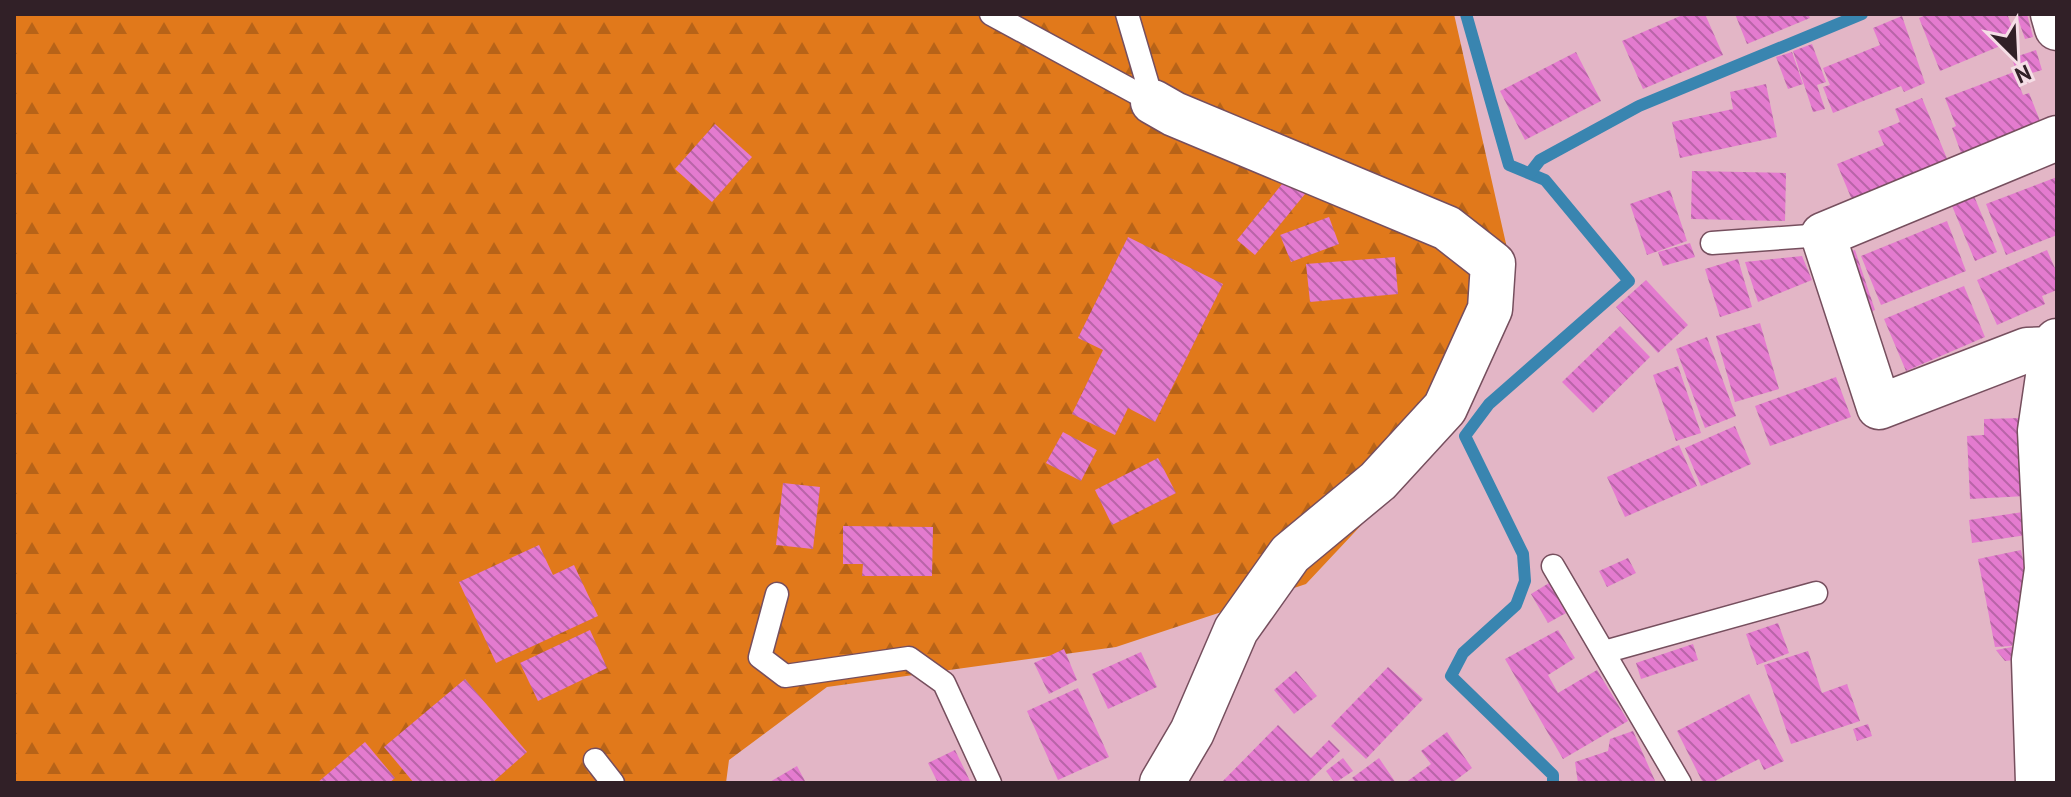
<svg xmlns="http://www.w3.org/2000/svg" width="2071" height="797" font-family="'PT Sans',sans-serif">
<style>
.forest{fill:url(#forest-firs)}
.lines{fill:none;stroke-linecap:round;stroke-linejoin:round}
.stream{stroke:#3985b0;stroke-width:12}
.building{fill:url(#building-back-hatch)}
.service-casing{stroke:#764f5e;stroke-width:25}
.minor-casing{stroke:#764f5e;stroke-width:47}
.service{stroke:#fff;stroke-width:22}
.minor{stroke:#fff;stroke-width:44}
</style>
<defs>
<pattern id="forest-firs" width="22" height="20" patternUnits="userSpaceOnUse" patternTransform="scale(2)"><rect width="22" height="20" fill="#e1791b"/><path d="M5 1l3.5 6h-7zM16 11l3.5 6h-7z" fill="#b76318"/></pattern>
<pattern id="building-back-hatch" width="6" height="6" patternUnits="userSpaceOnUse" patternTransform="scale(2)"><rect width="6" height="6" fill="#e47bcf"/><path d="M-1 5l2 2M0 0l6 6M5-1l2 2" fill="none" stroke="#b964a8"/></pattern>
</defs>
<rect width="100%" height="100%" fill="#e3b6c6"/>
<polygon class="forest" points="14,14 1454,14 1514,279 1459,421 1306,584 1116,647 827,687 729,760 726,783 14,783"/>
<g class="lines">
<g class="stream">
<polyline points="1466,14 1509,165 1545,180 1629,281 1489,404 1465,436 1523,554 1525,581 1516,605 1463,653 1451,676 1553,775 1553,783"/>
<polyline points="1530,173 1540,160 1639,106 1862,14"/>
</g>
</g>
<g class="building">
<polygon points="1685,14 1705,14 1723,55 1643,89 1622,41"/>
<polygon points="1735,14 1808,14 1810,18 1747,44"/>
<polygon points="1928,14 2007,14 2017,39 1940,71 1919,18"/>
<polygon points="2022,14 2027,14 2033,37 2025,39 2017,16"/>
<polygon points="1902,16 1925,83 1904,92 1901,86 1833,113 1823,87 1830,85 1823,68 1880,45 1873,28"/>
<polygon points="1812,44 1826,82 1817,85 1825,109 1813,112 1793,51"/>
<polygon points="2036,50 2042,70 2018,77 2012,58"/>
<polygon points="1576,52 1601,101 1525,140 1500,91"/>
<polygon points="1792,52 1803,84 1788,89 1776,57"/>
<polygon points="2014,72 2023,95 2029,93 2042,126 2000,142 1998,138 1961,153 1952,128 1956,126 1945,98"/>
<polygon points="1766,84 1777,137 1680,158 1672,122 1733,109 1730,92"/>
<polygon points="1922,98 1948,161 1852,200 1837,164 1884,145 1878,131 1900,122 1895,109"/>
<polygon points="715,124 752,157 712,202 675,169"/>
<polygon points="1692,171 1786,173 1785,221 1691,219"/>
<polygon points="2057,177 2057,235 2006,255 1986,204"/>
<polygon points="1286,179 1305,194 1255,255 1237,240"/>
<polygon points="1670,190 1687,241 1647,255 1630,204"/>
<polygon points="1972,191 1997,252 1975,261 1950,201"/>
<polygon points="1329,217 1339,244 1291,262 1280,235"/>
<polygon points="1947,221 1966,271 1881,305 1861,256"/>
<polygon points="1128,237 1223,284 1155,422 1128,408 1115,435 1072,414 1103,350 1078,338"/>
<polygon points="1690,243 1695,257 1663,266 1658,252"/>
<polygon points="1855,250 1875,310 1865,314 1844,253"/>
<polygon points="2047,250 2057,273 2057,290 2042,296 2045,304 1997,325 1977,280"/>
<polygon points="1802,256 1812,280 1758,302 1745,262"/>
<polygon points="1395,257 1398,294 1310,302 1306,264"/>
<polygon points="1738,259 1752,307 1720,317 1705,269"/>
<polygon points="1646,280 1688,325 1658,353 1616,307"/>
<polygon points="1964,286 1985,337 1906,371 1884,319"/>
<polygon points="1760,323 1779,389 1735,402 1716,336"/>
<polygon points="1620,326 1650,357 1593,413 1562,382"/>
<polygon points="1707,337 1736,416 1705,428 1676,349"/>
<polygon points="1678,366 1701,433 1676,441 1653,375"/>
<polygon points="1836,377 1851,417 1770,446 1755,406"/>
<polygon points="2022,418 2026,496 1970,499 1967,436 1984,435 1984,419"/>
<polygon points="1735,426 1751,464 1701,486 1685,448"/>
<polygon points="1063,432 1097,450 1081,481 1046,463"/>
<polygon points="1679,445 1697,486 1625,517 1607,477"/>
<polygon points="1158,458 1176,493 1112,525 1095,490"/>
<polygon points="783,483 820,487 813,549 776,545"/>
<polygon points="2023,512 2027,535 1972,543 1969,520"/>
<polygon points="843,526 933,527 932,576 862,576 863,564 843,564"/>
<polygon points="539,545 553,575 574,565 598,616 496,663 459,582"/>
<polygon points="2021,550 2029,588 2012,646 1995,647 1978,559"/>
<polygon points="1628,558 1636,573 1607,587 1599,571"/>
<polygon points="1549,583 1566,613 1548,623 1531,594"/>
<polygon points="1778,623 1789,653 1757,665 1746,634"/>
<polygon points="590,630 607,668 538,701 520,663"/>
<polygon points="1558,630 1575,658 1548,675 1558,693 1597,670 1628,721 1563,759 1505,659"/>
<polygon points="1693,644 1698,660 1641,679 1636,663"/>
<polygon points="2017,646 2014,660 2005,661 1996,650"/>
<polygon points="1064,649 1077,680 1049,694 1034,663"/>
<polygon points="1808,651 1822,693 1847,684 1860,721 1791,744 1764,665"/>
<polygon points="1141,652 1157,687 1108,709 1092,674"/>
<polygon points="1388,667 1423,699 1366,759 1331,726"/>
<polygon points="1296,671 1317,696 1294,714 1274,690"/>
<polygon points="465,679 527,752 492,783 414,783 384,747"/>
<polygon points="1078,688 1109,757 1058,780 1027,711"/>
<polygon points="1749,694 1784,761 1764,770 1759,759 1711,783 1703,783 1677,731"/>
<polygon points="1868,724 1872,736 1857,741 1853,729"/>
<polygon points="1278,725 1311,758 1329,740 1340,751 1307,783 1221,783"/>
<polygon points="1633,731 1656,783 1578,783 1575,762 1608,751 1610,739"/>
<polygon points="1447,732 1472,768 1452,783 1405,783 1431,764 1421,751"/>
<polygon points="365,742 395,778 389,783 317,783"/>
<polygon points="955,750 971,783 938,783 928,763"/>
<polygon points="1343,758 1353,771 1335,783 1326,771"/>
<polygon points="1379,758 1396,783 1356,783 1352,778"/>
<polygon points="797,766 806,783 768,783"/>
</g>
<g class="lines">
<defs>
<g id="service">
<polyline points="991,14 1153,102"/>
<polyline points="1127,14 1153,102"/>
<polyline points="1712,243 1823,235"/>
<polyline points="1553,566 1680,783"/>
<polyline points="777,594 760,657 785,676 909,658 944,683 990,783"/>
<polyline points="1604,652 1816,593"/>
<polyline points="595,760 613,783"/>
</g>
<g id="minor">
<polyline points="2053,14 2057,28"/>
<polyline points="1153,102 1174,114 1447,228 1493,264 1490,309 1445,408 1378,481 1290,554 1236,630 1192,732 1162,783"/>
<polyline points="2052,349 2027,350 1879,407 1823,235 2057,138"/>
<polyline points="2038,783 2034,660 2047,569 2040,431 2052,349 2057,341"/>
</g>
</defs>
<use href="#service" class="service-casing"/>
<use href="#minor" class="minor-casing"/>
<use href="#service" class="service"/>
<use href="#minor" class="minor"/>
</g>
<rect width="2071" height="797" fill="none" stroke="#312027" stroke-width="32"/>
<g transform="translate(2015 56) rotate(156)" stroke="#f5dee6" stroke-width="6" paint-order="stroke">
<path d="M0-6L14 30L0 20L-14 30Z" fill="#312027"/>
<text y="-12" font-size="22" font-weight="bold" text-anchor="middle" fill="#312027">N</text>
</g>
</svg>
